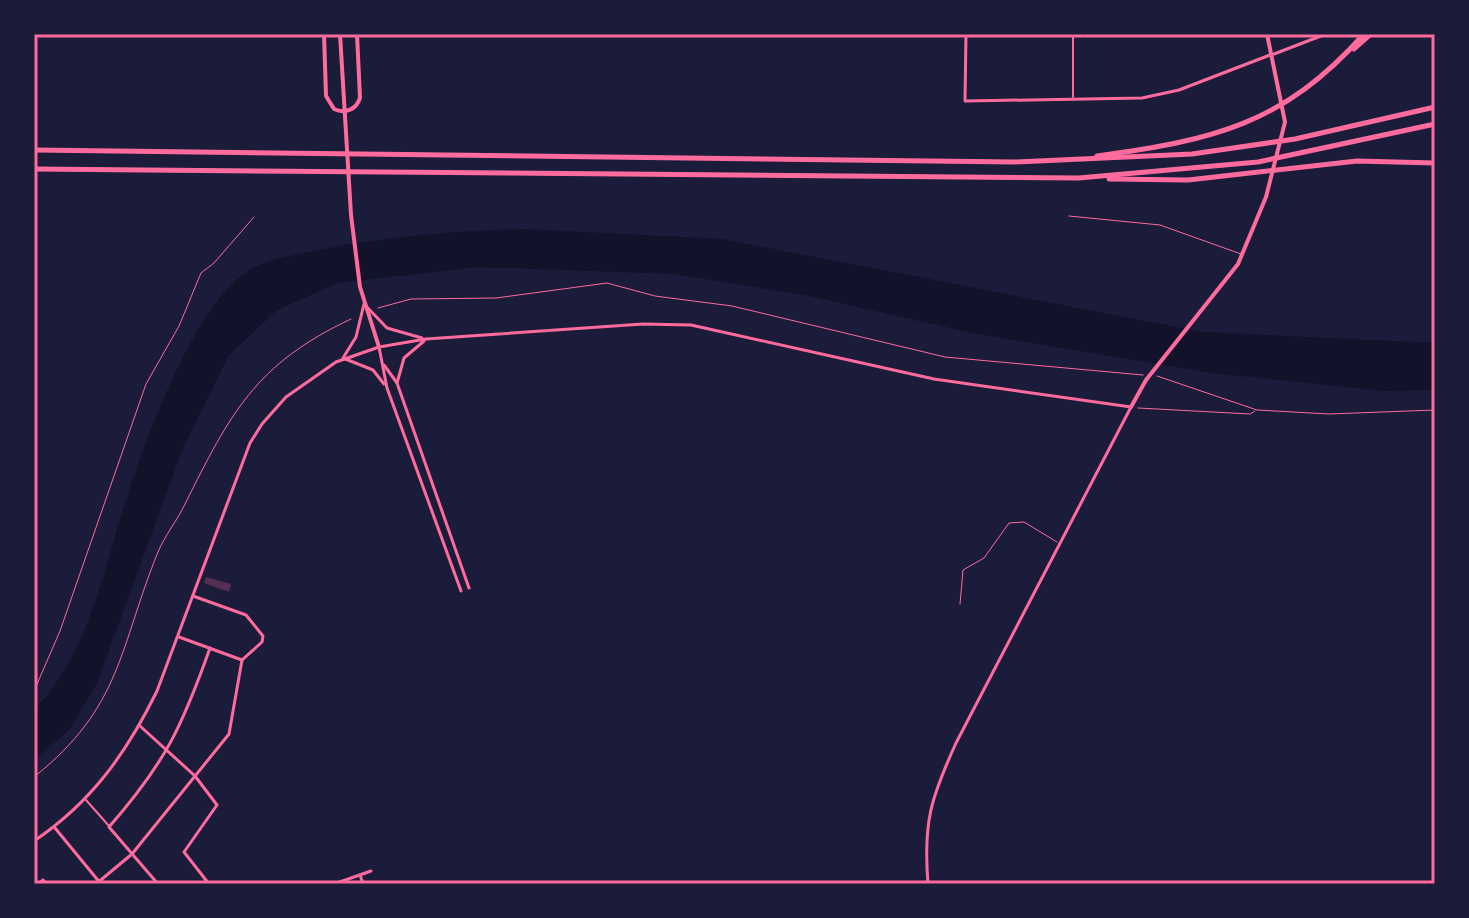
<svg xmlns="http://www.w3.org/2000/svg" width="1469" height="918" font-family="'Crimson Pro',serif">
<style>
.water{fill:#12122b}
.building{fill:#542f53}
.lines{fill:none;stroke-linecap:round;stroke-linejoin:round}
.path{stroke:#ff6b9d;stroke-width:1}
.service{stroke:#ff6b9d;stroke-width:1}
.pedestrian{stroke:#ff6b9d;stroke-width:2}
.minor{stroke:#ff6b9d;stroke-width:3}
.tertiary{stroke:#ff6b9d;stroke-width:3}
.secondary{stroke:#ff6b9d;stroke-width:4}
.motorway{stroke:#ff6b9d;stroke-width:5}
.neatline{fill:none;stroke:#ff6b9d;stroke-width:3}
</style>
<rect width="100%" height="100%" fill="#1b1b3a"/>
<path class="water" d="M525 229 722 239 1202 332 1435 343V390L1384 391 1212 373 977 334 809 296 675 274 478 267 338 283 277 310 229 355 183 448 97 683 70 729 34 760V710C80 663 97 598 115 536 135 467 187 314 245 273 264 259 291 256 314 251 385 236 453 231 525 229Z"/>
<polygon class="building" points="206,577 231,584 229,592 204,583"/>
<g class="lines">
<g class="path">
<polyline points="378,308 411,299 496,298 607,283 655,296 732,306 945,357 1143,375"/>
<polyline points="1157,376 1257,410 1329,414 1435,410"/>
<polyline points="1138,408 1250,414 1255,411"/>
<polyline points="34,691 60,631 146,384 179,326 201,273 214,263 254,217"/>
<path d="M34 777C122 707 119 648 158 552 165 535 177 521 185 504 230 414 255 364 351 319"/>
</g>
<g class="service">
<polyline points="1069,216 1160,225 1241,254"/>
<polyline points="960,604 963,570 984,558 1009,523 1024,522 1057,542"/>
</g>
<g class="pedestrian">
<polyline points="1073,97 1073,34"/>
<polyline points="86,800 109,826"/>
</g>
<g class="minor">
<polyline points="966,34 965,101 1142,98 1179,90 1270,55"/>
<polyline points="193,596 246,615 263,636 262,642 242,660"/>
<polyline points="140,726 195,776 217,805 184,852 209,884"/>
<polyline points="360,875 363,884"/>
<polyline points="38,884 43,880 46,884"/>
<polyline points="96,884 132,854 229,734 242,660 179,637"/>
<path d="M158 884 109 827C165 763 182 727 210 648"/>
</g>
<g class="tertiary">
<polyline points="1274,54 1326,34"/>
<polyline points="379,347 387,388 461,591"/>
<polyline points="384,365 397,383 469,588"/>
<polyline points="397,383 404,358 424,341"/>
<polyline points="384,384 373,370 343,358 356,337 364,304 387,328 422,338"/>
<polyline points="55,828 101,884"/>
<path d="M34 841C92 802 127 752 157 691L250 443 262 424 286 397 336 362 379 347 426 339 643 324 691 325 934 379 1131 407 956 743C931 798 923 822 928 884"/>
<polyline points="334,884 371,871"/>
</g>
<g class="secondary">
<path d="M324 34 326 96 334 109C345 114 356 110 360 98L357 34"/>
<polyline points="340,34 351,215 360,287 379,347"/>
<polyline points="1131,407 1146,380 1238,264 1266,197 1285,122 1267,34"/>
</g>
<g class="motorway">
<polyline points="1354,49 1371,34"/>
<polyline points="34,150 1014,162 1192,154 1295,139 1435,107"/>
<path d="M1097 156C1213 140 1283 125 1364 34"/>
<polyline points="34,169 1079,178 1258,162 1435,124"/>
<polyline points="1109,179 1188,180 1357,161 1435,163"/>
</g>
</g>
<rect width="1469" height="918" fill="none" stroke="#1b1b3a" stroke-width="72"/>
<rect x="36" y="36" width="1397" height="846" class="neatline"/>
</svg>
